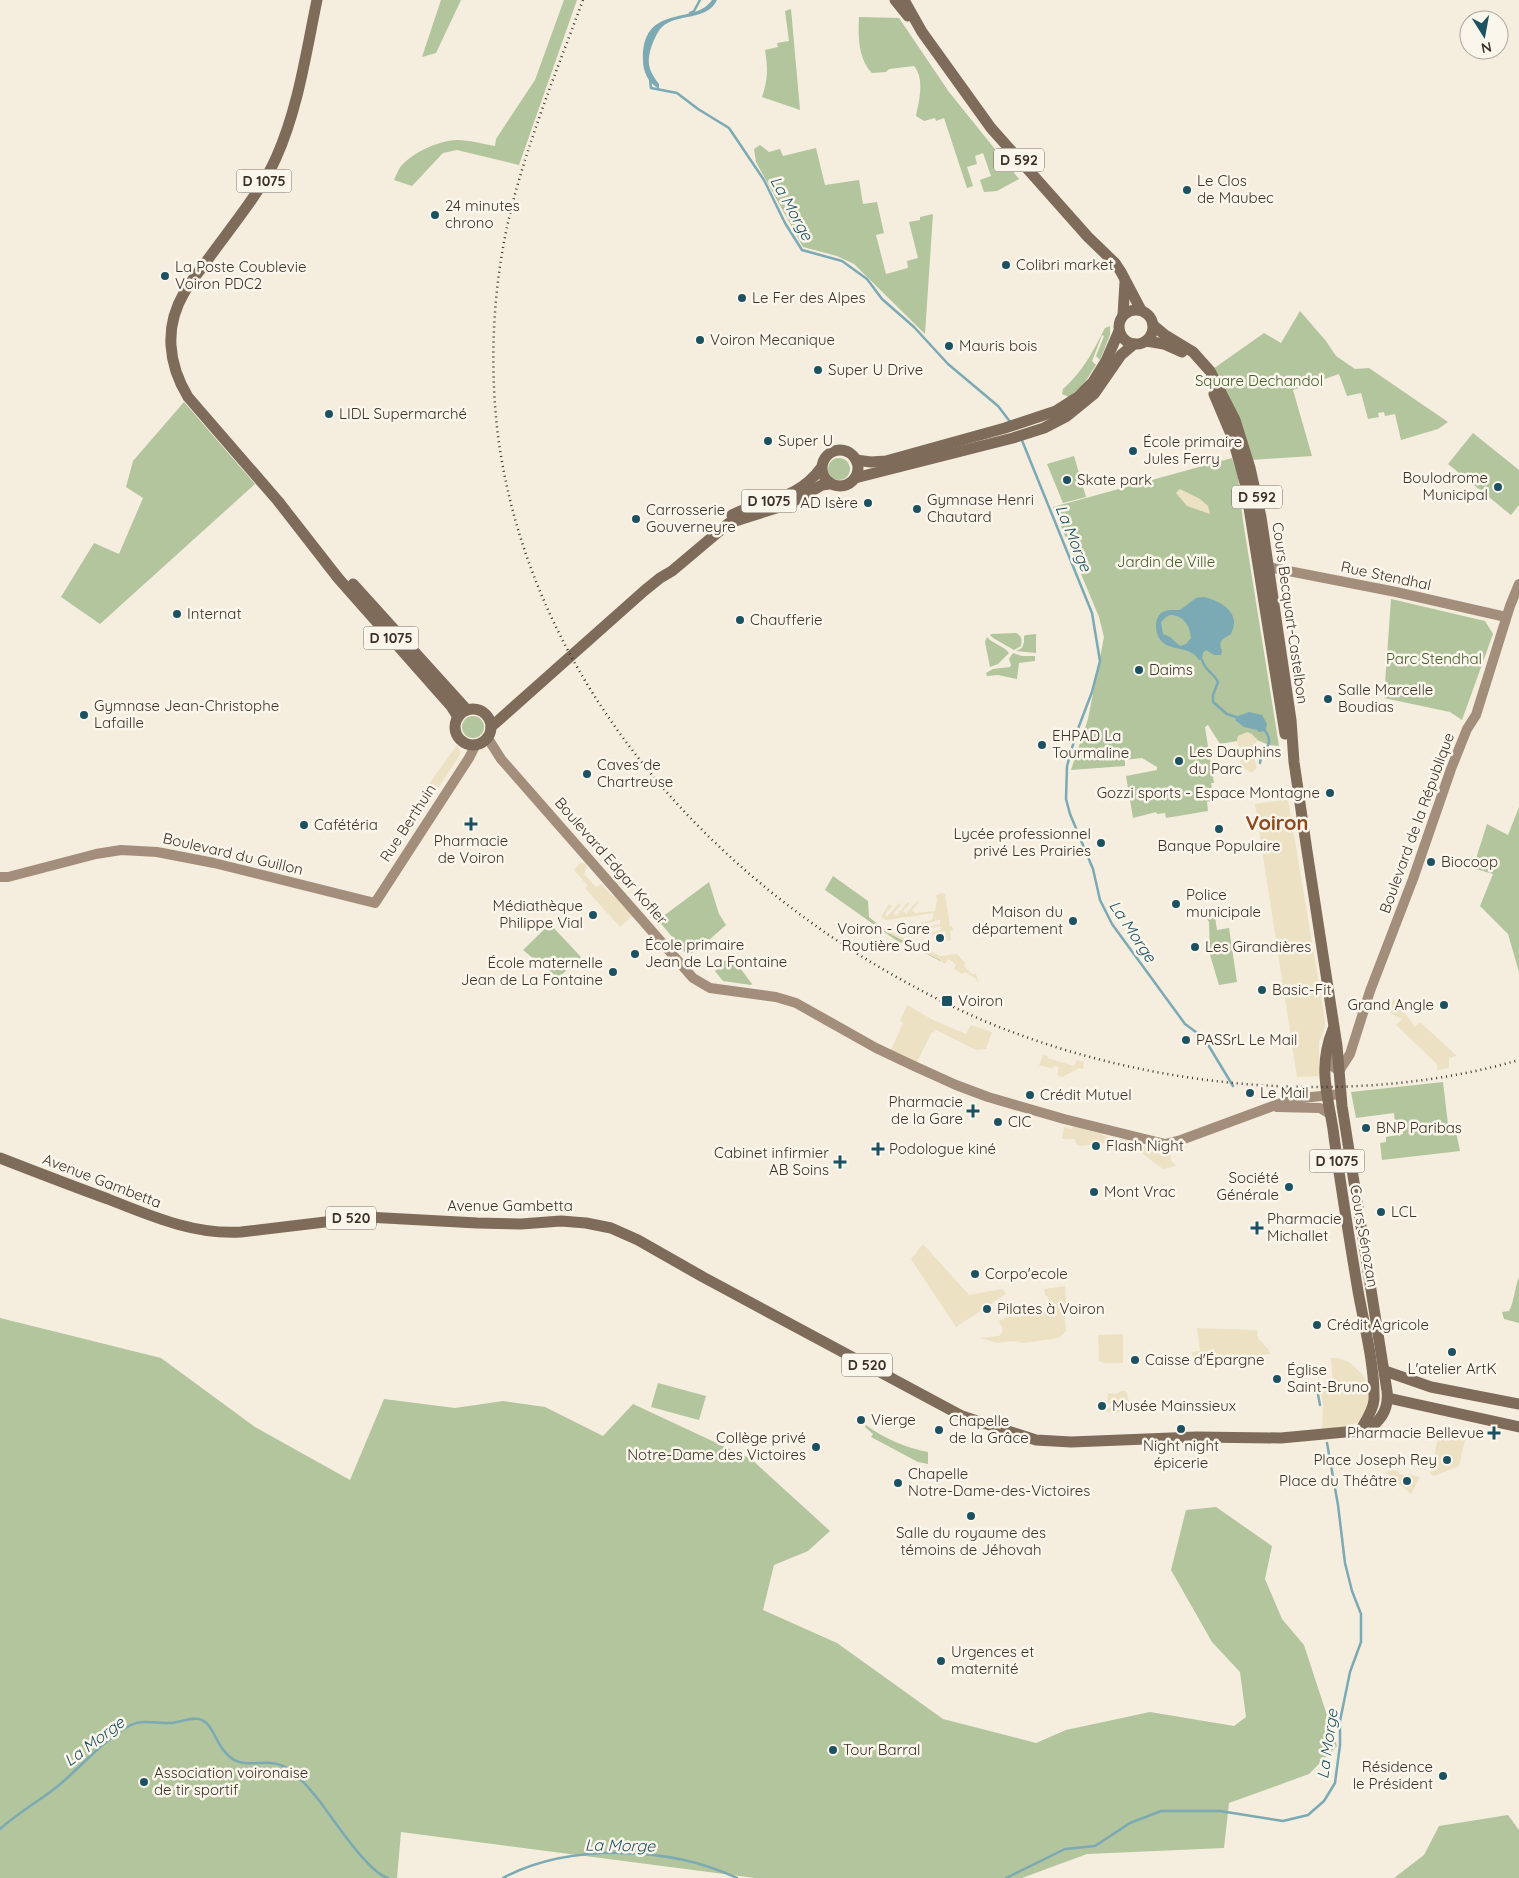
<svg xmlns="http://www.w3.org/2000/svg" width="1519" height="1878" font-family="Quicksand,sans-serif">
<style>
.green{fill:#b2c59d}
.plaza{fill:#ede1c4}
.water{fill:#7ba9b4;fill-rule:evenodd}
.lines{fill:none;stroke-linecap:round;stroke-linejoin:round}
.stream{stroke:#7ba9b4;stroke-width:2.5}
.secondary{stroke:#a28e7a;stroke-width:10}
.primary{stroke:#7e6b59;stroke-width:11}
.rail{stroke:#3b3129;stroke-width:2.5;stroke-dasharray:1 4;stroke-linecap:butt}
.poi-dot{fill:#1b5160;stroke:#fbf6eb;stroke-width:2}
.labels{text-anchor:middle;stroke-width:5;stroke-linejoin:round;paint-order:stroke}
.shield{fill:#fbf6eb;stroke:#756c63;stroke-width:1}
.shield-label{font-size:14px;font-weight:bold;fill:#3b3129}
.poi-label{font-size:15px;fill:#3b3129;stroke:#fbf6eb;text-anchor:start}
.park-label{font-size:15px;fill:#425b2b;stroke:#fbf6eb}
.street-label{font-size:15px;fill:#3b3129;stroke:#fbf6eb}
.water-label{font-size:16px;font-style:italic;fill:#1b5160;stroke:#fbf6eb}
.district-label{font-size:20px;font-weight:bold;fill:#90481c;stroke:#fbf6eb}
</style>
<rect width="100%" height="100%" fill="#f5edde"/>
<g class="green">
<polygon points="441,0 461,0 436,53 422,57"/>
<path d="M564 0H577L519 165 457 150 443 153 412 186 394 180C396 176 398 170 401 166 414 152 437 141 457 140 469 140 483 144 495 146L496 139 535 80Z"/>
<path d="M791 9 800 110 762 97C768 80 768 68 765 50L778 47 777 43 789 41 785 11Z"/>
<path d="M859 17 899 18 949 92 1019 179 997 191 984 192 980 180 991 176 983 153 975 156 977 164 967 167 973 186 967 188 944 118 936 121 935 118 924 121 916 116C919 101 925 79 914 66L889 69 886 72 872 73C858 59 858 36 859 17Z"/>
<polygon points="760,145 769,152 780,149 783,156 816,148 825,185 859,180 863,204 877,202 884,233 876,235 886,274 908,268 907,261 918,258 909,222 920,220 920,217 933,214 925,334 854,264 837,256 803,247 756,162 754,149"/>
<polygon points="1300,311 1326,341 1336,356 1355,369 1369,368 1448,422 1438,429 1401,440 1395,414 1385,416 1384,412 1378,413 1379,417 1368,419 1361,393 1347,396 1339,374 1293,390 1312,456 1251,460 1213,369 1264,333 1281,343"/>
<path d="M1110 326V335L1100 360 1096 356 1104 336 1102 335 1092 361 1096 365 1083 385 1069 397 1062 394 1063 389C1084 370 1092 353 1105 328Z"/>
<polygon points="184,402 255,484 100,624 61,597 94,543 119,554 143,498 126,487 133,461"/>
<polygon points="1473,433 1519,470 1519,505 1511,515 1448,464"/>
<polygon points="1074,456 1086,497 1063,503 1047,464"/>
<polygon points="1232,458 1238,477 1243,521 1279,746 1269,745 1257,740 1256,738 1238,736 1237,741 1220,744 1208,725 1205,727 1206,734 1214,783 1211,783 1214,800 1207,802 1208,811 1166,818 1165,813 1157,814 1156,812 1133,818 1126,776 1157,770 1157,767 1142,758 1125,760 1125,766 1071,770 1088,719 1104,637 1099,617 1053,507"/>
<circle cx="839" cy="469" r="11"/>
<polygon points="1391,599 1485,621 1493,634 1462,720 1450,712 1384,698"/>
<path d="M1016 633C1022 636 1022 640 1021 646L1014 650 993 638 990 635 991 634Z"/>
<polygon points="1036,634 1036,653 1016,651 1022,648 1024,642 1024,636 1026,635"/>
<path d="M987 637C993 644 1004 646 1009 653L998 664 990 667 985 642Z"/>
<polygon points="1013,653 1022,656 1035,656 1035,661 1019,663 1017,679 998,675 987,676 986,673 993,669 1010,667 1011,665 1009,659"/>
<circle cx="473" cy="727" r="11"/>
<polygon points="1519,807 1519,972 1508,934 1480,906 1493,874 1473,868 1487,824 1508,835"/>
<polygon points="833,876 868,901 869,917 880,926 880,928 940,960 940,961 905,942 900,943 825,890"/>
<polygon points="709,882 719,914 726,925 709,940 706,938 700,943 702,946 688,956 658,920"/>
<polygon points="1214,910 1217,930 1229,928 1237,982 1219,985 1210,955 1209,922 1206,917 1200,918 1199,911"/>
<polygon points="550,924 581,957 558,978 523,950"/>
<polygon points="734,955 739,962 737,964 752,984 751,985 723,981 715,971 722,965 721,963"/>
<polygon points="1443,1082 1449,1133 1456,1132 1460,1151 1382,1160 1380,1143 1386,1142 1386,1137 1403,1134 1402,1123 1395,1123 1394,1113 1356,1118 1351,1092"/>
<path d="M1519 1277V1323L1504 1319 1502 1312 1509 1311C1514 1303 1515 1286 1519 1277Z"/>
<polygon points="0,1318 161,1358 255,1427 350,1480 384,1399 455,1408 503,1401 545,1407 603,1436 633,1404 751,1459 830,1531 808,1551 774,1565 763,1610 837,1643 943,1719 1036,1743 1066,1730 1150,1712 1234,1726 1246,1717 1240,1672 1212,1642 1171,1570 1186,1510 1216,1507 1272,1546 1265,1579 1282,1619 1304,1645 1337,1746 1309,1774 1229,1803 1224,1848 1087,1854 1022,1878 755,1878 401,1832 397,1878 0,1878"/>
<polygon points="658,1383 706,1396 699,1420 651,1407"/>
<path d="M866 1425C883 1438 907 1448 928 1452V1464L918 1462 871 1437 873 1434 865 1427Z"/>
<polygon points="1508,1815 1519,1830 1519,1878 1394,1878 1424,1855 1439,1826"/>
</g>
<g class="plaza">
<polygon points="1180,489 1200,499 1208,506 1210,514 1187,506 1176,493"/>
<polygon points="1247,732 1252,734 1257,740 1254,757 1257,768 1252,773 1246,769 1242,770 1237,741 1238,736"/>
<polygon points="457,745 460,751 460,755 432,797 424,791"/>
<polygon points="1288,799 1325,1020 1325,1027 1319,1042 1319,1076 1297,1077 1255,804"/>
<polygon points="580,863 585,863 587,866 584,874 596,887 601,884 612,896 617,897 633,915 620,927 585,888 588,886 574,870"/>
<polygon points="942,893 945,895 950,926 952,926 953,930 950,931 951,940 947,941 946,938 935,940 934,938 946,935 945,931 929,935 928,933 941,930 940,926 923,930 923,928 940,924 940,920 917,925 917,924 932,920 934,913 886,920 881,917 889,904 892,906 885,914 887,917 899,903 901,905 894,913 896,916 908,902 910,903 903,911 906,914 917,901 919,902 912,910 915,913 935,911 937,900 936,895"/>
<polygon points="880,926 940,956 957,954 965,963 964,966 972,974 976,974 979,983 975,978 965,972 962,974 954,969 956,964 948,959 945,964 940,961 940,960 879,928"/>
<polygon points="1385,1000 1392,1001 1395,1000 1415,1027 1420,1022 1457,1056 1449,1058 1449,1068 1437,1070 1437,1064 1396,1025 1402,1019 1378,1007"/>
<polygon points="907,1005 933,1020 966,1034 971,1025 992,1032 986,1049 976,1050 936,1030 934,1033 932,1032 917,1062 891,1050 903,1023 900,1021"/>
<polygon points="1043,1055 1048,1056 1047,1058 1074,1066 1077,1060 1084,1062 1083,1069 1079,1068 1062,1077 1057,1075 1059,1067 1054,1066 1053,1069 1039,1065"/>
<polygon points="1073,1125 1102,1133 1102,1135 1122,1140 1123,1137 1138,1141 1138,1144 1159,1151 1160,1148 1170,1150 1171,1160 1176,1166 1163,1169 1136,1149 1114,1142 1081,1146 1077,1145 1074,1139 1062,1139 1064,1127 1072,1129"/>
<polygon points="923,1244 969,1295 1002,1289 1006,1294 956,1327 911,1259"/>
<polygon points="1065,1286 1066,1303 1071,1303 1071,1307 1064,1307 1066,1331 1059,1338 1023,1343 1014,1341 997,1343 981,1338 999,1336 1003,1330 999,1321 1007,1317 1050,1312 1048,1297 1045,1295 1044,1289"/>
<polygon points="1197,1328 1257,1330 1258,1338 1269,1350 1270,1354 1201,1361 1196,1360 1193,1358 1192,1352 1200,1351"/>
<polygon points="1123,1334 1123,1363 1104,1363 1099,1361 1098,1335"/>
<polygon points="1331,1358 1338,1358 1349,1362 1359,1371 1364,1377 1369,1389 1370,1398 1367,1410 1359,1421 1350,1427 1322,1429 1323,1405 1320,1387 1333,1385"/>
<polygon points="1121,1391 1126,1391 1129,1401 1129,1408 1126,1413 1106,1412 1106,1410 1111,1407 1111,1404 1107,1403 1108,1393 1117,1394"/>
<polygon points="1439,1434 1465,1440 1459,1466 1434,1476 1430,1474"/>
<polygon points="1390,1469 1399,1472 1399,1474 1408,1476 1408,1474 1420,1477 1411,1494 1386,1473"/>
</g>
<g class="water">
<path d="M712 0H717C708 21 677 13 662 27 657 32 653 42 651 48 646 64 650 72 659 84V89C648 82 643 72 643 60 642 2 695 26 712 0Z"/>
<path d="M1204 597C1222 601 1242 614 1231 634 1222 640 1218 640 1222 651L1221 655H1214L1206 650 1203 653 1202 660H1199C1189 642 1158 656 1156 627 1156 621 1157 617 1161 613 1167 609 1174 610 1180 610L1196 598ZM1170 615C1183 615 1190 625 1191 638L1186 644 1180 646 1170 637 1163 634 1161 622 1166 617Z"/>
<polygon points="1249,712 1262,715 1267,724 1265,731 1259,732 1257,730 1244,727 1235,720 1238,716"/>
</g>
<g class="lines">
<g class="stream">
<polyline points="690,13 694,11 700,0"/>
<polyline points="650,79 651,88 677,93 698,109 729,128 764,180 785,223 802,250 842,261 867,279 882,299 914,327 948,364 998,406 1011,423"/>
<polyline points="1021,438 1092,613 1100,661 1092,692 1076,734 1067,766 1066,799 1070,814 1093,869 1100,900 1112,924 1185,1024 1204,1038 1233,1086"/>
<path d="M1202 660C1206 673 1214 672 1218 682L1213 695V702L1227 714 1239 718"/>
<path d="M1260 763C1261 747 1277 747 1264 729"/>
<polyline points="1317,1389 1320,1405"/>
<path d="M0 1829C18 1813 39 1801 58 1786 81 1767 105 1738 131 1725 143 1719 159 1724 172 1723 181 1722 194 1716 202 1720 215 1726 216 1749 234 1760 245 1766 259 1762 271 1763 291 1764 306 1785 318 1799 332 1817 368 1873 388 1878"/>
<path d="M503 1878C569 1843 670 1846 737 1878"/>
<polyline points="1006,1878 1065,1849 1095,1846 1130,1823 1161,1811 1220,1811 1283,1821 1308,1815 1324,1801 1335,1783 1340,1745 1340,1721 1350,1672 1361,1642 1361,1614 1352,1591 1345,1563 1338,1505 1327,1443"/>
</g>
<g class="secondary">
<polyline points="1263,566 1396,592 1506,617"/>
<polyline points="487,737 501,759 693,978 710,988 776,997 796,1003 876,1048 914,1066 956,1085 988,1097 1064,1119 1165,1144 1181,1140 1292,1099 1341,1094"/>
<polyline points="0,877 8,877 96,854 121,850 157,852 214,863 375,903 469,758 476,744"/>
<polyline points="1328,1052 1331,1065 1339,1071 1350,1054 1370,991 1413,879 1451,769 1467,729 1476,715 1510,606 1519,584"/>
<polyline points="1277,1107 1320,1108 1330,1114"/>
</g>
<g class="primary">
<path d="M317 0C306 53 298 109 276 158 261 192 228 231 206 262 199 272 190 282 184 293 164 327 168 364 188 397L278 501 338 578 451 706 458 717"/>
<polyline points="895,0 908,16"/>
<polyline points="904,0 922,32 991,128 1088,237 1115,263 1121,272 1141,310"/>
<circle cx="1136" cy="327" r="17"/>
<polyline points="1123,315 1125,282"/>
<polyline points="1146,341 1164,344 1182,352"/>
<polyline points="1214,394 1233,439 1245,483 1285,734"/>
<circle cx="840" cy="468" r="18"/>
<polyline points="856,460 871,462 886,461 1005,428 1056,411 1078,397 1093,382 1106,361 1119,331"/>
<polyline points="855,478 1013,438 1044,428 1067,416 1094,394 1121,355 1134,344"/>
<path d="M732 515C766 498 797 501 821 468"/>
<polyline points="353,584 467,710"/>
<circle cx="473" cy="727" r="18"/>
<polyline points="491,727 644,591 660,578 672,571 729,523 789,504 822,485 829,484"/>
<path d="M1333 1029C1318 1066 1327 1092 1333 1129 1340 1183 1349 1237 1358 1291 1364 1324 1375 1367 1374 1400 1373 1411 1365 1422 1360 1431"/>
<path d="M0 1158C36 1172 72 1186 108 1199 151 1216 194 1235 241 1232L367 1217 477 1223 521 1224 561 1221 586 1223 611 1228 638 1240 703 1277 962 1416 1036 1440 1071 1442 1196 1437 1281 1438 1367 1430C1381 1421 1389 1408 1387 1391L1342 1106 1337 1046 1307 851 1294 762 1291 720 1261 517 1250 468 1235 420 1210 371 1193 352 1165 335 1153 325"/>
<polyline points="1385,1371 1431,1387 1519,1404"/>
<polyline points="1388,1398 1519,1427"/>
</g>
<path class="rail" d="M583 0C560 62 535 123 517 187 494 267 488 353 498 436 529 669 694 862 893 975 932 997 973 1018 1015 1033 1170 1091 1360 1106 1519 1060"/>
</g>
<g class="poi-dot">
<circle cx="1187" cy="190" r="5"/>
<circle cx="435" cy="215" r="5"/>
<circle cx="1006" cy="265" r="5"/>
<circle cx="165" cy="276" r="5"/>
<circle cx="742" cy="298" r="5"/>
<circle cx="700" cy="340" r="5"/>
<circle cx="949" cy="346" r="5"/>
<circle cx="818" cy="370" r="5"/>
<circle cx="329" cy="414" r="5"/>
<circle cx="768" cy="441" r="5"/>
<circle cx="1133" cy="451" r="5"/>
<circle cx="1067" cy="480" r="5"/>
<circle cx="1498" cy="487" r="5"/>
<circle cx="868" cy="503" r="5"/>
<circle cx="917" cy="509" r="5"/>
<circle cx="636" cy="519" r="5"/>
<circle cx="177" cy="614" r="5"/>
<circle cx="740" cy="620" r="5"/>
<circle cx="1139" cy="670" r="5"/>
<circle cx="1328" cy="699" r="5"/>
<circle cx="84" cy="715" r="5"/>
<circle cx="1042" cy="745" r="5"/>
<circle cx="1179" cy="761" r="5"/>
<circle cx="587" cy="774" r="5"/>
<circle cx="1330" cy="793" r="5"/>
<path d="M468.5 816.5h5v5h5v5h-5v5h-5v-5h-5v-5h5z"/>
<circle cx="304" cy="825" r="5"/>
<circle cx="1219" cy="829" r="5"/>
<circle cx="1101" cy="843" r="5"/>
<circle cx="1431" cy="862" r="5"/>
<circle cx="1176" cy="904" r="5"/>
<circle cx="593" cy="915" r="5"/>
<circle cx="1073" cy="921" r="5"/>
<circle cx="940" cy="938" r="5"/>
<circle cx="1195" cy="947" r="5"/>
<circle cx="635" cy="954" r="5"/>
<circle cx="613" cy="972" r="5"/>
<circle cx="1262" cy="990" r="5"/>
<rect x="941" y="995" width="12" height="12" rx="2.5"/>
<circle cx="1444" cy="1005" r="5"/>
<circle cx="1186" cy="1040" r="5"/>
<circle cx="1250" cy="1093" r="5"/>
<circle cx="1030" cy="1095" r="5"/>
<path d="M970.5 1103.5h5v5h5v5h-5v5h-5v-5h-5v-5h5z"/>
<circle cx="998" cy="1122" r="5"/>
<circle cx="1366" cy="1128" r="5"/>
<circle cx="1096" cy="1146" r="5"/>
<path d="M875.5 1141.5h5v5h5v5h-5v5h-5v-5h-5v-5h5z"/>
<path d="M837.5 1154.5h5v5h5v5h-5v5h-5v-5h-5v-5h5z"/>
<circle cx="1289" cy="1187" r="5"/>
<circle cx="1094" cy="1192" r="5"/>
<circle cx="1381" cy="1212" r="5"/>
<path d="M1254.5 1220.5h5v5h5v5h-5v5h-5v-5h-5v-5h5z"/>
<circle cx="975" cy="1274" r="5"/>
<circle cx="987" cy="1309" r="5"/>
<circle cx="1317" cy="1325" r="5"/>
<circle cx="1452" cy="1352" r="5"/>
<circle cx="1135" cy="1360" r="5"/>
<circle cx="1277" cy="1379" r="5"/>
<circle cx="1102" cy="1406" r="5"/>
<circle cx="861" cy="1420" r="5"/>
<circle cx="1181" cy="1429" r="5"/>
<circle cx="939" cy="1430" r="5"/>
<path d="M1491.5 1425.5h5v5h5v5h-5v5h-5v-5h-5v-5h5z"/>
<circle cx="816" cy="1447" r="5"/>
<circle cx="1447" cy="1460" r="5"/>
<circle cx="1407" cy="1481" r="5"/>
<circle cx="898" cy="1483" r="5"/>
<circle cx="971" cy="1516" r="5"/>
<circle cx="941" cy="1661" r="5"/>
<circle cx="833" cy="1750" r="5"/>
<circle cx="1443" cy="1776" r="5"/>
<circle cx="144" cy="1782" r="5"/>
</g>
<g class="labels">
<g class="shield">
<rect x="994" y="148.5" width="50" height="23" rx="4"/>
<rect x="236.5" y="169.5" width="55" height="23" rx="4"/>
<rect x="1232" y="485.5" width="50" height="23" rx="4"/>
<rect x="741.5" y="489.5" width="55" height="23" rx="4"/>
<rect x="363.5" y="626.5" width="55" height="23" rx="4"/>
<rect x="1309.5" y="1149.5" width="55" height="23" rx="4"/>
<rect x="326" y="1206.5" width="50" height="23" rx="4"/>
<rect x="842" y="1353.5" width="50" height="23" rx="4"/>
</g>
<g class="shield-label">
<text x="1019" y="165">D 592</text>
<text x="264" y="186">D 1075</text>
<text x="1257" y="502">D 592</text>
<text x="769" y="506">D 1075</text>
<text x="391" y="643">D 1075</text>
<text x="1337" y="1166">D 1075</text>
<text x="351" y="1223">D 520</text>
<text x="867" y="1370">D 520</text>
</g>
<g class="poi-label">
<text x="1197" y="186">Le Clos<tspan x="1197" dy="17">de Maubec</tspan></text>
<text x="445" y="211">24 minutes<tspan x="445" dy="17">chrono</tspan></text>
<text x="1016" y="270">Colibri market</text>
<text x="175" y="272">La Poste Coublevie<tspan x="175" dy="17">Voiron PDC2</tspan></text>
<text x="752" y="303">Le Fer des Alpes</text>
<text x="710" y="345">Voiron Mecanique</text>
<text x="959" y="351">Mauris bois</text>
<text x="828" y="375">Super U Drive</text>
<text x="339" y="419">LIDL Supermarché</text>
<text x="778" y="446">Super U</text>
<text x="1143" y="447">École primaire<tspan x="1143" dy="17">Jules Ferry</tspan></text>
<text x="1488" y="483" text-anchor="end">Boulodrome<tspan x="1488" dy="17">Municipal</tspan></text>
<text x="1077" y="485">Skate park</text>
<text x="927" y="505">Gymnase Henri<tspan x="927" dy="17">Chautard</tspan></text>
<text x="858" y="508" text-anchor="end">AD Isère</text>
<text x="646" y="515">Carrosserie<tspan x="646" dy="17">Gouverneyre</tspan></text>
<text x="187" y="619">Internat</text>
<text x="750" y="625">Chaufferie</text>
<text x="1149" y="675">Daims</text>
<text x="1338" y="695">Salle Marcelle<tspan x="1338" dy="17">Boudias</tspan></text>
<text x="94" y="711">Gymnase Jean-Christophe<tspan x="94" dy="17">Lafaille</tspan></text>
<text x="1052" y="741">EHPAD La<tspan x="1052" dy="17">Tourmaline</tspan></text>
<text x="1189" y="757">Les Dauphins<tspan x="1189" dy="17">du Parc</tspan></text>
<text x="597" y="770">Caves de<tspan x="597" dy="17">Chartreuse</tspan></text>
<text x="1320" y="798" text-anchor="end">Gozzi sports - Espace Montagne</text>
<text x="314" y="830">Cafétéria</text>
<text x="1091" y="839" text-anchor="end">Lycée professionnel<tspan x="1091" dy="17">privé Les Prairies</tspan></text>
<text x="471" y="846" text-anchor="middle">Pharmacie<tspan x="471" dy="17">de Voiron</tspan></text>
<text x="1219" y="851" text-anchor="middle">Banque Populaire</text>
<text x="1441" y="867">Biocoop</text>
<text x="1186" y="900">Police<tspan x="1186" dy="17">municipale</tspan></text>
<text x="583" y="911" text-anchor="end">Médiathèque<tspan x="583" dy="17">Philippe Vial</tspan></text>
<text x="1063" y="917" text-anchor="end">Maison du<tspan x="1063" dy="17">département</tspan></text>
<text x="930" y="934" text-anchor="end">Voiron - Gare<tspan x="930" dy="17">Routière Sud</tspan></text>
<text x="645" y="950">École primaire<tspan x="645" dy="17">Jean de La Fontaine</tspan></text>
<text x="1205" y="952">Les Girandières</text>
<text x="603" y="968" text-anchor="end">École maternelle<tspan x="603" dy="17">Jean de La Fontaine</tspan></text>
<text x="1272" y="995">Basic-Fit</text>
<text x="958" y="1006">Voiron</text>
<text x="1434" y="1010" text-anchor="end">Grand Angle</text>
<text x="1196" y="1045">PASSrL Le Mail</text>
<text x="1260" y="1098">Le Mail</text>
<text x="1040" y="1100">Crédit Mutuel</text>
<text x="963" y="1107" text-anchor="end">Pharmacie<tspan x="963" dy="17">de la Gare</tspan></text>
<text x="1008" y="1127">CIC</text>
<text x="1376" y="1133">BNP Paribas</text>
<text x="1106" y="1151">Flash Night</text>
<text x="889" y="1154">Podologue kiné</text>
<text x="829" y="1158" text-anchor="end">Cabinet infirmier<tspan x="829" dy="17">AB Soins</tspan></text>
<text x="1279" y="1183" text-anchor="end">Société<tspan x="1279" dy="17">Générale</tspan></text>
<text x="1104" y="1197">Mont Vrac</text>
<text x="1391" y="1217">LCL</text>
<text x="1267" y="1224">Pharmacie<tspan x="1267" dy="17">Michallet</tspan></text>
<text x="985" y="1279">Corpo'ecole</text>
<text x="997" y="1314">Pilates à Voiron</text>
<text x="1327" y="1330">Crédit Agricole</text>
<text x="1145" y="1365">Caisse d'Épargne</text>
<text x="1452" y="1374" text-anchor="middle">L'atelier ArtK</text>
<text x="1287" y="1375">Église<tspan x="1287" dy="17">Saint-Bruno</tspan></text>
<text x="1112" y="1411">Musée Mainssieux</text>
<text x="871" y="1425">Vierge</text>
<text x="949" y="1426">Chapelle<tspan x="949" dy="17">de la Grâce</tspan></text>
<text x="1484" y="1438" text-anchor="end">Pharmacie Bellevue</text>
<text x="806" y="1443" text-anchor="end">Collège privé<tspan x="806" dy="17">Notre-Dame des Victoires</tspan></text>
<text x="1181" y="1451" text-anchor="middle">Night night<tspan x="1181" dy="17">épicerie</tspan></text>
<text x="1437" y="1465" text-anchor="end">Place Joseph Rey</text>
<text x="908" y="1479">Chapelle<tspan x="908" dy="17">Notre-Dame-des-Victoires</tspan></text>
<text x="1397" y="1486" text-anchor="end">Place du Théâtre</text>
<text x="971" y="1538" text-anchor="middle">Salle du royaume des<tspan x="971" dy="17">témoins de Jéhovah</tspan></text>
<text x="951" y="1657">Urgences et<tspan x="951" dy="17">maternité</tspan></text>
<text x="843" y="1755">Tour Barral</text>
<text x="1433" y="1772" text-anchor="end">Résidence<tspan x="1433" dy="17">le Président</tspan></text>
<text x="154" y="1778">Association voironaise<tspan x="154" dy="17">de tir sportif</tspan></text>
</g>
<g class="park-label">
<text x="1259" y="386">Square Dechandol</text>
<text x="1166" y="567">Jardin de Ville</text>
<text x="1434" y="664">Parc Stendhal</text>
</g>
<g class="street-label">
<text transform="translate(1386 576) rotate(12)" y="5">Rue Stendhal</text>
<text transform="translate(1290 613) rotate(82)" y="5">Cours Becquart-Castelbon</text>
<text transform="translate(408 823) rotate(-57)" y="5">Rue Berthuin</text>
<text transform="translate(1417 823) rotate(-70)" y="5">Boulevard de la République</text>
<text transform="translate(233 854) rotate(13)" y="5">Boulevard du Guillon</text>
<text transform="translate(611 861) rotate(49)" y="5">Boulevard Edgar Kofler</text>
<text transform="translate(102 1181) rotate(21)" y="5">Avenue Gambetta</text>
<text x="510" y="1211">Avenue Gambetta</text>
<text transform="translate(1364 1236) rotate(80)" y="5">Cours Sénozan</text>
</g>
<g class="water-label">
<text transform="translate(792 208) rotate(61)" y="6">La Morge</text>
<text transform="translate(1074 538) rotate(68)" y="6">La Morge</text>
<text transform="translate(1133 931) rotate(56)" y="6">La Morge</text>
<text transform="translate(94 1741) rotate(-37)" y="6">La Morge</text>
<text transform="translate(1327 1744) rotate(-82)" y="6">La Morge</text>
<text transform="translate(620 1845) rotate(1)" y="6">La Morge</text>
</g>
<g class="district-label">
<text x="1277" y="830">Voiron</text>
</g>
</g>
<g transform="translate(1484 35) rotate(169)"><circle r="24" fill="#fbf6eb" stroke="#aea79d"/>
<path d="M0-4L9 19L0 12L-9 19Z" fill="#1b5160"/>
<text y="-8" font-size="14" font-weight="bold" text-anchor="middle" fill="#3b3129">N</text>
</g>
</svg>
